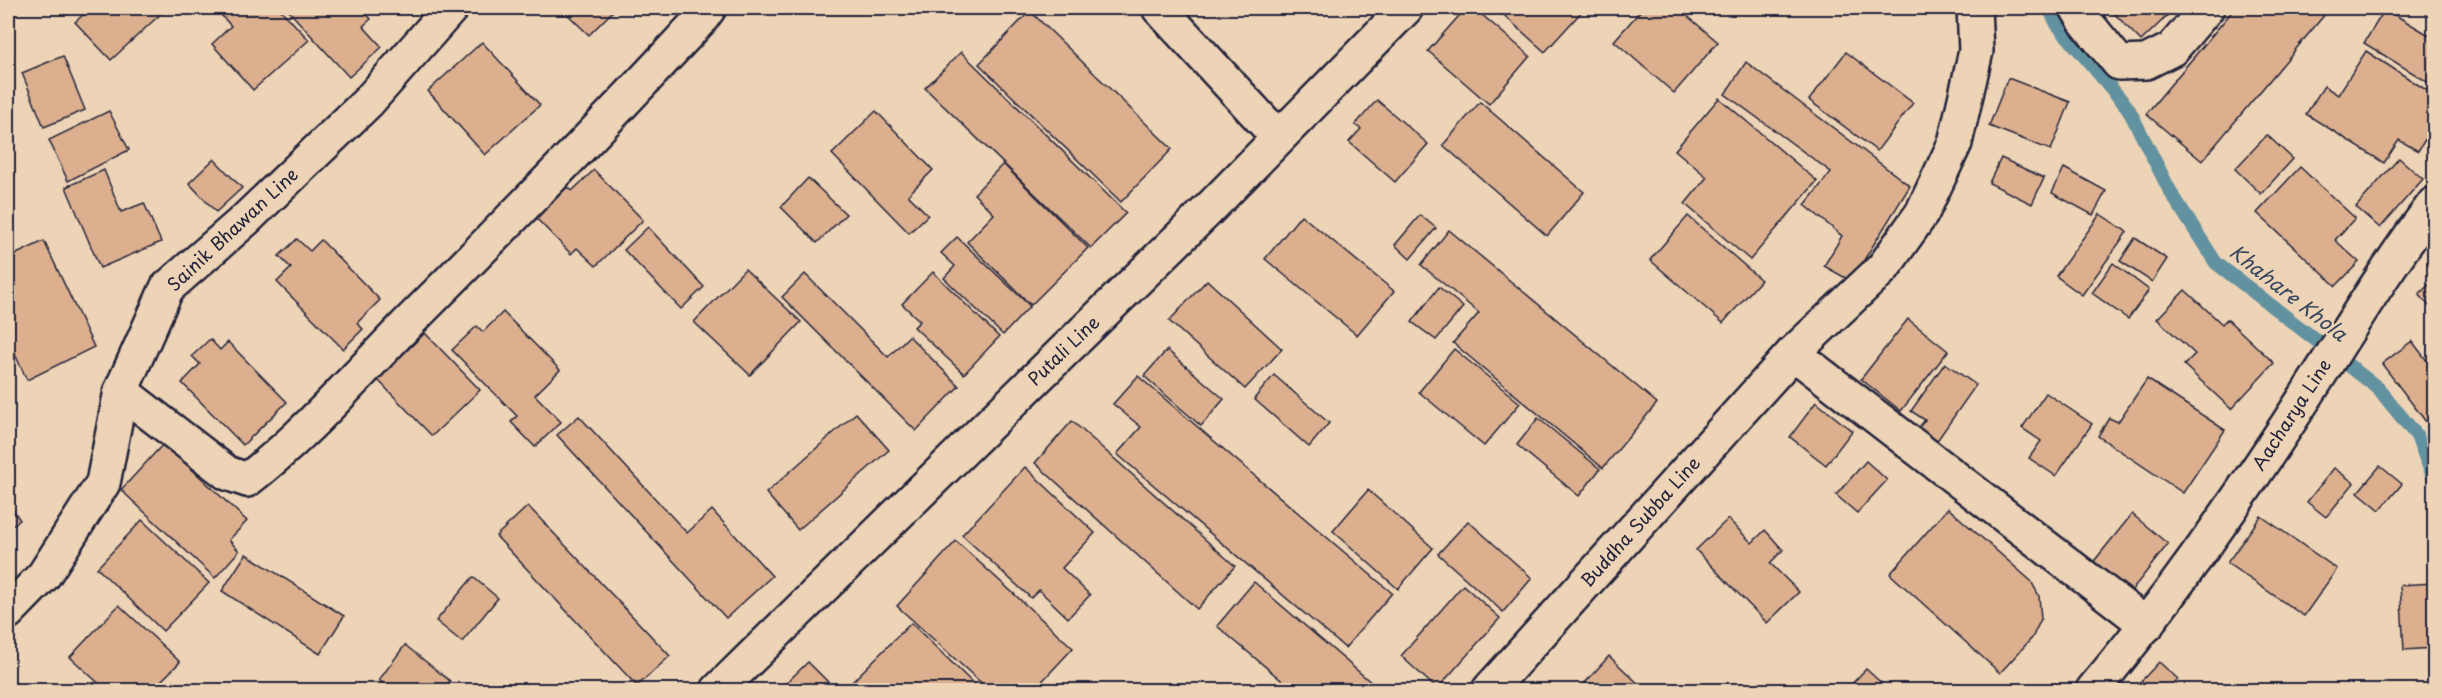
<svg xmlns="http://www.w3.org/2000/svg" width="2442" height="698" font-family="'Playpen Sans',sans-serif">
<style>
.lines{fill:none;stroke-linecap:round;stroke-linejoin:round}
.stream{stroke:#6292a0;stroke-width:14}
.building{fill:#dcb08e;stroke:#22223b;stroke-width:1.5}
.minor-casing{stroke:#22223b;stroke-width:38}
.minor{stroke:#eed4b6;stroke-width:33}
.labels{text-anchor:middle;stroke-width:4.5;stroke-linejoin:round;paint-order:stroke}
.street-label{font-size:18px;fill:#22223b;stroke:#eed4b6}
.water-label{font-size:20px;font-style:italic;fill:#37475d;stroke:#eed4b6}
</style>
<rect width="100%" height="100%" fill="#eed4b6"/>
<filter id="ink" filterUnits="userSpaceOnUse"><feTurbulence type="fractalNoise" baseFrequency=".0167" numOctaves="2"/><feDisplacementMap in="SourceGraphic" scale="12" xChannelSelector="R" yChannelSelector="G"/><feConvolveMatrix kernelMatrix="1 2 1 2 8 2 1 2 1" color-interpolation-filters="sRGB"/></filter>
<g filter="url(#ink)">
<g class="lines">
<polyline class="stream" points="2049,8 2057,24 2128,108 2170,191 2216,263 2378,388 2417,436 2434,479"/>
</g>
<g class="building">
<polygon points="91,8 167,8 111,60 75,22"/>
<polygon points="215,8 279,8 309,40 253,90 212,44 231,26"/>
<polygon points="286,8 361,8 371,19 363,26 382,47 349,77"/>
<polygon points="561,8 616,8 589,35"/>
<polygon points="1466,8 1474,8 1530,56 1489,104 1428,51"/>
<polygon points="1499,8 1585,8 1545,52 1497,9"/>
<polygon points="1643,8 1678,8 1718,42 1674,93 1614,41"/>
<polygon points="2109,8 2158,8 2167,16 2141,41"/>
<polygon points="2235,8 2320,8 2326,13 2202,161 2146,114"/>
<polygon points="2385,9 2434,38 2434,86 2364,43"/>
<polygon points="1030,11 1172,149 1121,202 979,64"/>
<polygon points="482,42 540,105 485,155 428,91"/>
<polygon points="2366,51 2434,95 2434,125 2418,151 2399,140 2384,163 2306,114 2324,86 2338,95"/>
<polygon points="961,52 1126,213 1091,248 925,88"/>
<polygon points="1846,52 1913,103 1877,151 1809,100"/>
<polygon points="63,56 85,110 44,127 22,73"/>
<polygon points="1746,62 1910,186 1851,281 1824,266 1842,236 1805,205 1831,172 1725,94"/>
<polygon points="2008,78 2070,102 2051,150 1989,126"/>
<polygon points="1719,98 1817,181 1750,260 1685,204 1707,177 1675,150"/>
<polygon points="1377,100 1428,144 1395,182 1349,142 1361,129 1355,125"/>
<polygon points="1480,102 1584,192 1547,236 1443,145"/>
<polygon points="109,111 129,150 68,181 49,140"/>
<polygon points="876,111 933,170 908,195 928,215 909,233 832,154"/>
<polygon points="2267,135 2293,159 2261,194 2235,169"/>
<polygon points="2001,158 2044,178 2032,204 1989,183"/>
<polygon points="2399,158 2423,179 2380,228 2356,207"/>
<polygon points="214,159 242,188 216,212 189,183"/>
<polygon points="1003,164 1088,248 1031,305 967,242 994,214 974,194"/>
<polygon points="2300,167 2355,218 2335,240 2359,262 2336,286 2257,213"/>
<polygon points="2064,168 2106,191 2093,215 2052,193"/>
<polygon points="104,170 121,212 144,203 161,242 100,268 66,187"/>
<polygon points="594,170 643,220 596,266 577,248 571,254 535,217 566,185 572,191"/>
<polygon points="808,178 846,214 817,243 781,207"/>
<polygon points="2100,214 2127,232 2082,295 2056,276"/>
<polygon points="1301,215 1394,291 1357,335 1265,259"/>
<polygon points="1420,215 1436,228 1410,259 1395,245"/>
<polygon points="1688,216 1761,280 1723,323 1650,260"/>
<polygon points="648,227 704,287 681,309 624,250"/>
<polygon points="1449,230 1657,403 1603,468 1453,343 1479,313 1421,265"/>
<polygon points="957,237 1030,306 1003,335 944,278 955,266 941,253"/>
<polygon points="2135,238 2167,259 2152,282 2120,261"/>
<polygon points="297,239 310,251 321,240 380,300 357,323 363,329 343,349 277,282 291,268 279,256"/>
<polygon points="44,241 94,347 27,380 8,339 8,258"/>
<polygon points="2113,263 2149,290 2128,319 2092,293"/>
<polygon points="745,269 801,322 750,375 694,322"/>
<polygon points="933,272 999,337 964,374 914,327 920,321 902,304"/>
<polygon points="805,274 888,357 909,336 959,386 916,431 782,297"/>
<polygon points="1207,280 1282,349 1245,389 1169,321"/>
<polygon points="2434,280 2434,312 2419,294"/>
<polygon points="1439,287 1463,307 1436,340 1412,322"/>
<polygon points="2185,290 2222,324 2227,319 2274,363 2231,409 2184,365 2195,354 2157,319"/>
<polygon points="503,312 560,370 535,395 561,422 535,447 511,422 517,416 452,350 477,326 483,332"/>
<polygon points="1908,319 1948,351 1901,411 1861,379"/>
<polygon points="425,333 480,390 432,436 377,379"/>
<polygon points="210,339 220,350 228,342 287,402 243,445 182,383 200,364 192,356"/>
<polygon points="2412,341 2434,370 2434,423 2430,427 2382,364"/>
<polygon points="1454,349 1520,403 1484,446 1419,392"/>
<polygon points="1167,350 1224,399 1201,426 1144,376"/>
<polygon points="1945,363 1976,385 1934,445 1916,431 1925,420 1911,411"/>
<polygon points="1274,375 1329,423 1309,447 1254,399"/>
<polygon points="1138,376 1392,593 1345,648 1117,454 1141,427 1113,404"/>
<polygon points="2147,379 2225,430 2183,493 2098,436 2109,418 2118,422"/>
<polygon points="2046,393 2092,424 2056,476 2029,458 2041,441 2022,428"/>
<polygon points="1816,402 1852,431 1826,465 1790,437"/>
<polygon points="856,413 889,450 798,530 766,493"/>
<polygon points="579,416 687,533 712,510 772,576 726,618 557,435"/>
<polygon points="1538,418 1600,469 1579,496 1517,445"/>
<polygon points="1072,421 1235,566 1197,609 1035,463"/>
<polygon points="164,443 247,521 229,540 239,551 215,578 121,490"/>
<polygon points="1866,461 1887,480 1857,513 1836,495"/>
<polygon points="2380,466 2402,484 2380,510 2358,492"/>
<polygon points="1025,467 1095,533 1062,568 1090,595 1068,618 1039,590 1031,598 962,535"/>
<polygon points="2334,468 2354,483 2326,517 2307,502"/>
<polygon points="1368,490 1433,548 1398,589 1333,531"/>
<polygon points="8,502 20,520 8,528"/>
<polygon points="528,506 670,656 637,686 496,536"/>
<polygon points="1948,508 2031,581 2039,596 2041,619 2032,638 2000,673 1890,574"/>
<polygon points="2132,514 2168,544 2128,595 2091,565"/>
<polygon points="2261,516 2337,569 2304,616 2227,563"/>
<polygon points="1728,519 1752,543 1765,530 1783,550 1770,563 1799,592 1767,623 1696,550"/>
<polygon points="142,520 209,583 163,631 97,568"/>
<polygon points="1468,521 1532,578 1503,612 1438,554"/>
<polygon points="956,541 1073,648 1034,690 989,690 897,606"/>
<polygon points="246,554 344,616 320,654 222,591"/>
<polygon points="473,577 498,598 462,642 436,621"/>
<polygon points="1254,582 1380,690 1293,690 1217,626"/>
<polygon points="2434,583 2434,648 2404,650 2400,585"/>
<polygon points="1463,585 1500,618 1437,689 1401,656"/>
<polygon points="119,605 180,662 152,690 106,690 70,657"/>
<polygon points="911,623 980,690 844,690"/>
<polygon points="405,645 450,681 443,690 393,690 379,680"/>
<polygon points="1609,656 1645,690 1591,690 1584,684"/>
<polygon points="808,662 836,690 779,690"/>
<polygon points="2159,662 2178,679 2172,686 2177,690 2133,690"/>
<polygon points="1866,669 1889,690 1846,690"/>
</g>
<g class="lines">
<defs>
<g id="minor">
<polyline points="1159,8 1278,137"/>
<polyline points="2077,8 2085,21 2119,63 2146,62 2172,49 2207,8"/>
<polyline points="1793,353 2147,625"/>
<path d="M121 391 227 473 247 480C306 435 358 374 410 321 509 222 606 122 701 19L709 8"/>
<polyline points="8,612 44,575 103,483 121,391 167,288 245,220 368,102 451,8"/>
<polyline points="718,690 1208,210 1406,8"/>
<polyline points="1489,690 1793,353 1883,268 1922,213 1955,143 1976,51 1974,8"/>
<path d="M2093 690C2174 594 2245 491 2313 385 2352 324 2390 262 2434 204"/>
</g>
</defs>
<use href="#minor" class="minor-casing"/>
<use href="#minor" class="minor"/>
</g>
</g>
<g class="labels">
<g class="street-label">
<text transform="translate(233 230) rotate(-43)" y="6">Sainik Bhawan Line</text>
<text transform="translate(1064 351) rotate(-44)" y="6">Putali Line</text>
<text transform="translate(2292 415) rotate(-57)" y="6">Aacharya Line</text>
<text transform="translate(1641 522) rotate(-48)" y="6">Buddha Subba Line</text>
</g>
<g class="water-label">
<text transform="translate(2288 293) rotate(38)" y="7">Khahare Khola</text>
</g>
</g>
<rect width="2442" height="698" fill="none" stroke="#eed4b6" stroke-width="30"/>
<rect x="15" y="15" width="2412" height="668" fill="none" stroke="#22223b" stroke-width="2" filter="url(#ink)"/>
</svg>
